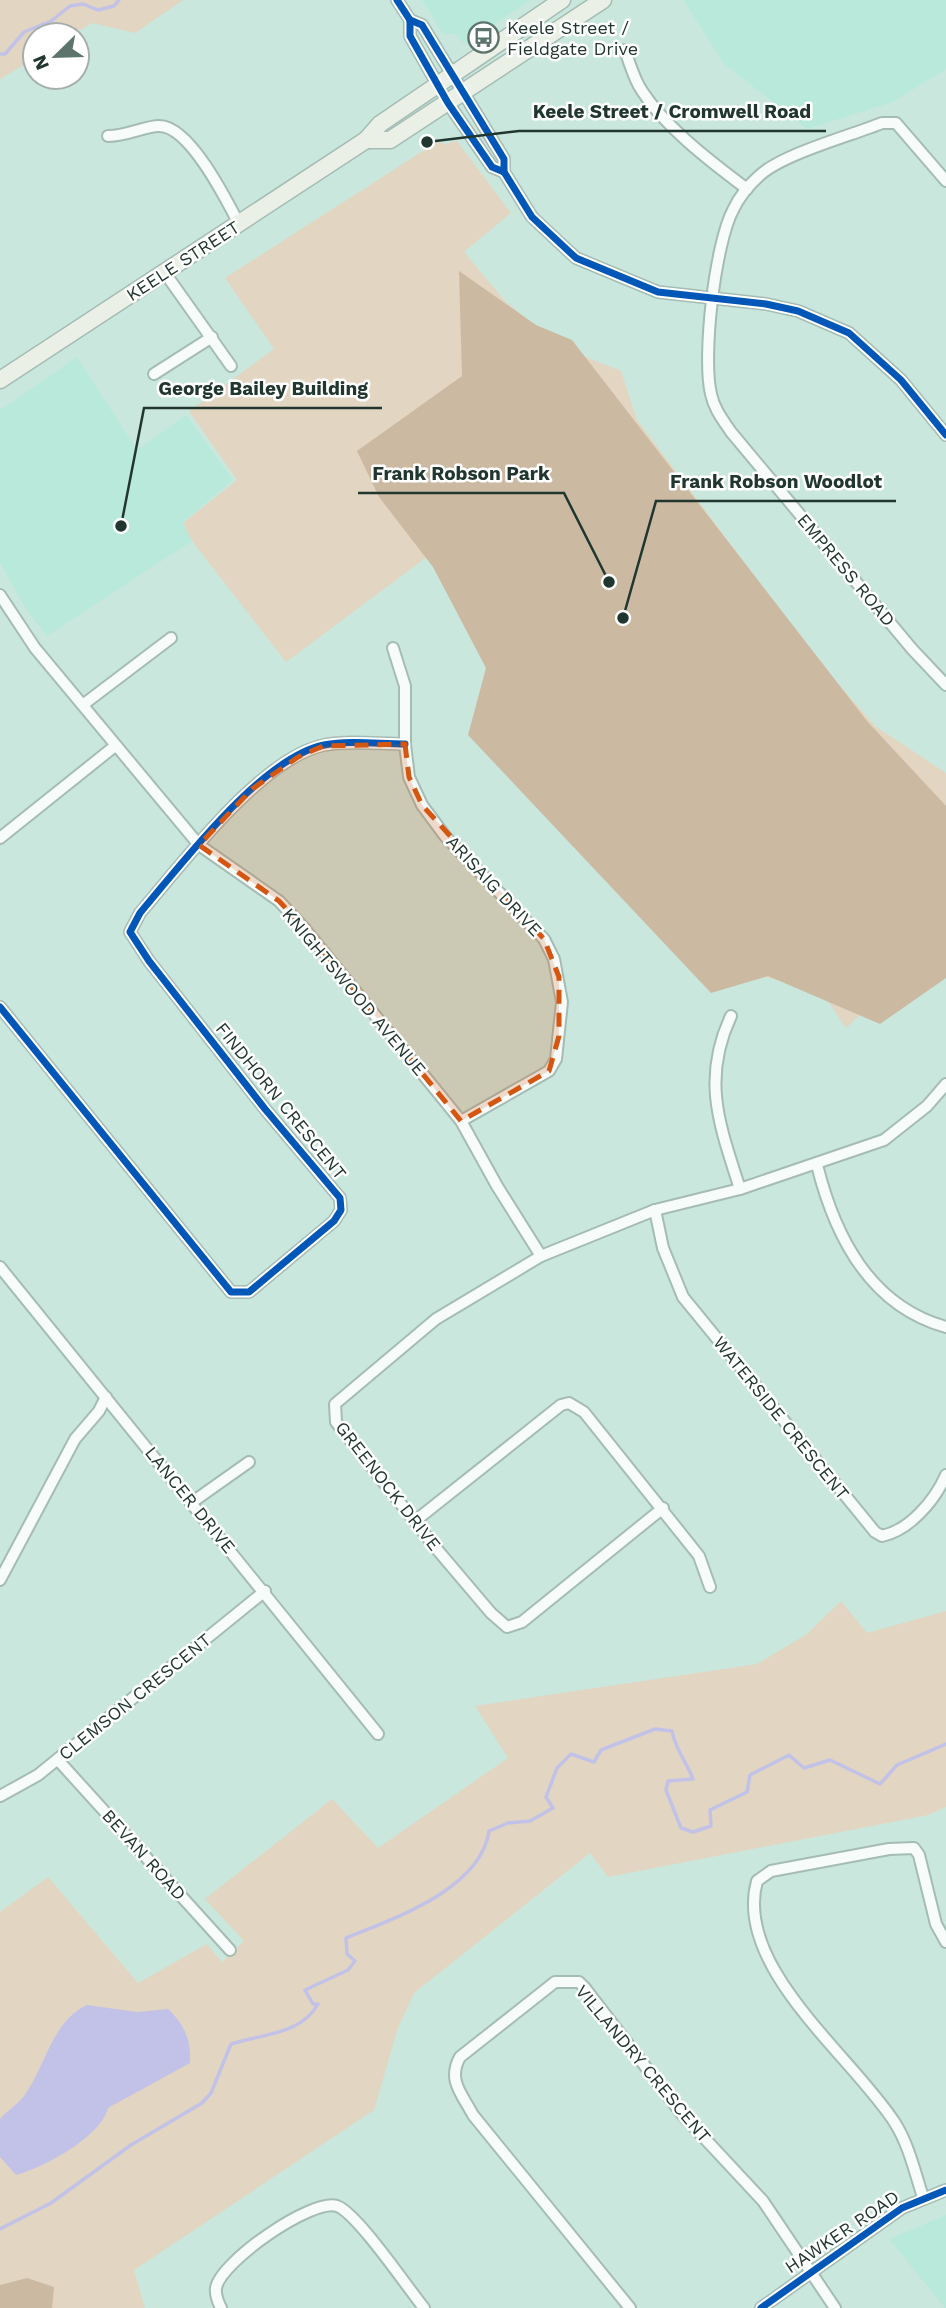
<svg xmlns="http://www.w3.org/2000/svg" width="946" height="2308" font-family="'Work Sans',sans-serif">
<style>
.built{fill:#b9e9db}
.green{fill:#e2d5c1}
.forest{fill:#cbb9a2}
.water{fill:#c2c2e8}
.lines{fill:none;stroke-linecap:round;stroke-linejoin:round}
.stream{stroke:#c2c2e8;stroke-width:3.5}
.minor-casing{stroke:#a5bcb5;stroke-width:14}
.secondary-casing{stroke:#a5bcb5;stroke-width:19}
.minor{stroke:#f7fbfa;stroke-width:10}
.secondary{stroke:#eaf0e6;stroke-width:16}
.cycleway-casing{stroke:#fff;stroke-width:11}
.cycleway{stroke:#0057b8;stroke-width:7}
.marked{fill:#d45610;fill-opacity:0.2;stroke:#d45610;stroke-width:5;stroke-dasharray:14 9;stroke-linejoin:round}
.labels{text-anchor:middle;stroke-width:5;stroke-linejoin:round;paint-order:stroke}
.poi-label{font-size:18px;fill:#20362f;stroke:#fff;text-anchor:start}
.street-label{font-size:18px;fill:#20362f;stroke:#fff}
.leader{fill:none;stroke:#20362f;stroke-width:2.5}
.callout-dot{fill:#20362f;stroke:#fff;stroke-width:2.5}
.callout-label{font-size:19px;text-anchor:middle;font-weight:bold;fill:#20362f;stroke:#fff;stroke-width:5;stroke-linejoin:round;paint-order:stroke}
</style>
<rect width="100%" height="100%" fill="#cae7de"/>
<g class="built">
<polygon points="422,0 531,0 465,44 455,34 443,34"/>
<polygon points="683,0 946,0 946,69 893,102 807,129 724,64"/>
<polygon points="77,357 137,450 186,415 233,480 183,522 192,541 47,636 26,609 0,563 0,410"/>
<polygon points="946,2215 946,2308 945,2308 889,2239"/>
</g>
<g class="green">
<polygon points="0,0 183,0 135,33 92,23 72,35 35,35 35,58 0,79"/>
<polygon points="457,141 511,213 464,252 505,301 558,346 621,371 637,420 821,664 875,726 946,773 946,977 915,964 846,1028 820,989 732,970 496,765 473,726 492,653 435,551 286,662 192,541 183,523 237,480 189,411 274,349 225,278 437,142 445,144"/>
<polygon points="841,1601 867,1633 946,1611 946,1807 928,1815 608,1877 590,1853 414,1993 398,2028 374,2110 134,2270 145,2308 0,2308 0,1912 48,1877 138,1983 207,1944 222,1962 244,1941 205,1899 332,1799 378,1848 508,1758 475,1706 757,1664 807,1634"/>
</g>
<g class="forest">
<polygon points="459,271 536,325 572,340 867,721 946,806 946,978 880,1024 768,976 711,993 468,735 486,668 433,567 379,497 357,451 462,376"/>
<polygon points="27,2278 54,2287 52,2308 0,2308 0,2285"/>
</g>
<path class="water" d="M87 2005 137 2012 168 2009C185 2025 191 2040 190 2063L108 2108C101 2137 43 2168 16 2175L0 2157V2119C7 2111 17 2105 24 2096 46 2066 51 2022 87 2005Z"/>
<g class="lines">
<g class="stream">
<polyline points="0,54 5,54 24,32 51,21 70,6 83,4 98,10 114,6 119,0"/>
<path d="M0 2229 51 2203 131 2145 202 2103 211 2093 231 2044C261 2034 301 2035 318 2004H313L305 1990 348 1970 355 1961 347 1954 346 1938C393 1919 481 1889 489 1831L508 1823 530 1821 553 1808 546 1797 557 1768 571 1754 594 1762 601 1750 655 1729 672 1731C675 1749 686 1761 693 1779L668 1781 666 1790 681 1828 693 1832 711 1826 710 1810 747 1792 750 1775 789 1755 804 1768 830 1760 880 1784 897 1765 946 1744"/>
</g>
<defs>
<g id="minor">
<polyline points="397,0 410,20 410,36 448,103 492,167 504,172 532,217 576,258 658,292 766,304 798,311 849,333 901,380 946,435"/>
<polyline points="410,20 422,25 504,159 504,172"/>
<path d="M625 50C629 62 633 75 639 86 662 125 711 162 747 189"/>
<path d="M108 136C127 136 148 125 160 126 190 127 226 199 239 224"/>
<path d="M946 181 896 123H882C850 136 782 154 759 176 749 185 739 197 733 210 715 244 702 357 711 394 714 409 723 420 731 432L912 649 946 685"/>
<polyline points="165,273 231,366"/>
<polyline points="154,374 212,337"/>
<polyline points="0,595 35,648 199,845 279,901 304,928 461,1121 497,1186 541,1256"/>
<polyline points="393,648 405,686 405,744 409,777 422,805 445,836 544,939 554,959 562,1002 556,1059 549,1071 461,1121"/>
<polyline points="84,704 171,638"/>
<polyline points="0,838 115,746"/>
<path d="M0 1007 231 1292H249L334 1221 341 1210 340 1198 265 1109 149 961 130 932 140 913C181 865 261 758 324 745 350 740 379 744 405 744"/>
<path d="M731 1016C701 1080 720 1126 740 1189"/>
<path d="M817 1165C835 1237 870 1306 946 1327"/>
<path d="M655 1210 663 1248 683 1297 875 1532 882 1536C910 1530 935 1500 946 1475"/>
<polyline points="0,1267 378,1734"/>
<polyline points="191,1503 249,1462"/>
<polyline points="663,1508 522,1622 507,1627 491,1613 435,1547 336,1422 335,1404 436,1319 541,1256 655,1210 740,1189 884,1140 927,1106 946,1084"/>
<polyline points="415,1521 561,1405 569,1403 584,1412 699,1556 710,1587"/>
<polyline points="0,1580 75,1439 99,1411 106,1397"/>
<polyline points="58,1760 230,1950"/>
<polyline points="0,1796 38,1775 265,1591"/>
<path d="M923 2197C915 2173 909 2145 895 2123 853 2057 733 1967 757 1881L771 1871 889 1849 914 1848 919 1855 936 1924 946 1942"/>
<path d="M221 2308C218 2302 215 2295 216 2288 220 2262 312 2198 337 2206 357 2213 407 2287 424 2308"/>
<path d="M630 2308 473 2115C462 2094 447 2080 460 2057L555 1982H579L585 1988 681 2113 763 2201 835 2308"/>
<polyline points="761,2308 902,2208 946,2190"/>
</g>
<g id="secondary">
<polyline points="366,140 390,140 603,0"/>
<polyline points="0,380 366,140 380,124 562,0"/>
</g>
</defs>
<use href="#minor" class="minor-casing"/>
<use href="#secondary" class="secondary-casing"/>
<use href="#minor" class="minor"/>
<use href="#secondary" class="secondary"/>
<defs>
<g id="cycleway">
<polyline points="397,0 410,20 410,36 448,103 492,167 504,172 532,217 576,258 658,292 766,304 798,311 849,333 901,380 946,435"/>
<polyline points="410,20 422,25 504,159 504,172"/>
<path d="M0 1007 231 1292H249L334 1221 341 1210 340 1198 265 1109 149 961 130 932 140 913C181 865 261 758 324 745 350 740 379 744 405 744"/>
<polyline points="761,2308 902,2208 946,2190"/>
</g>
</defs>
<use href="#cycleway" class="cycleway-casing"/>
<use href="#cycleway" class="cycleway"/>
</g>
<path class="marked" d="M405 744 409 777 422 805 544 939 559 977V1036L549 1071 461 1121 304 928 279 901 199 845 252 789 298 757 323 746Z"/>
<defs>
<symbol id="bus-ring" viewBox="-11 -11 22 22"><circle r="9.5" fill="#fff" stroke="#5c746c" stroke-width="1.5"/><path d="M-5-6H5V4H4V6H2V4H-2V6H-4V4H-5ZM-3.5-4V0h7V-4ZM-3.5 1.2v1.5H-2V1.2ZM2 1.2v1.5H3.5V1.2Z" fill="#5c746c"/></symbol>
</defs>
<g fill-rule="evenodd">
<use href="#bus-ring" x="466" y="20" width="35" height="35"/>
</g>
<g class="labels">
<g class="poi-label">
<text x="507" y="34">Keele Street /<tspan x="507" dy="21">Fieldgate Drive</tspan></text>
</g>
<g class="street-label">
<text transform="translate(183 261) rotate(-33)" y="6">KEELE STREET</text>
<text transform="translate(846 570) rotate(50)" y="6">EMPRESS ROAD</text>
<text transform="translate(494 886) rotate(47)" y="6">ARISAIG DRIVE</text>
<text transform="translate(354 992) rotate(50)" y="6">KNIGHTSWOOD AVENUE</text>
<text transform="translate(281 1101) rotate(51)" y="6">FINDHORN CRESCENT</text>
<text transform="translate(781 1418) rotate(51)" y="6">WATERSIDE CRESCENT</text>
<text transform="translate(388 1486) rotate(52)" y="6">GREENOCK DRIVE</text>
<text transform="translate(190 1500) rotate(51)" y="6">LANCER DRIVE</text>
<text transform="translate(135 1697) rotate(-39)" y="6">CLEMSON CRESCENT</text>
<text transform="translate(144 1855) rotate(48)" y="6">BEVAN ROAD</text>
<text transform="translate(643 2064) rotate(50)" y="6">VILLANDRY CRESCENT</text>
<text transform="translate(842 2232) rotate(-34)" y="6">HAWKER ROAD</text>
</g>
</g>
<path class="leader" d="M427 142L519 131H826M121 526L144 408H382M609 582L564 493H358M623 618L656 501H896"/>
<g class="callout-dot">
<circle cx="427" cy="142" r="7"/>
<circle cx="121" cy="526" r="7"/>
<circle cx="609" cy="582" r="7"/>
<circle cx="623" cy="618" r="7"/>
</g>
<g class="callout-label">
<text x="672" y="118">Keele Street / Cromwell Road</text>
<text x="263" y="395">George Bailey Building</text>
<text x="461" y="480">Frank Robson Park</text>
<text x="776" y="488">Frank Robson Woodlot</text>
</g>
<g transform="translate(56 56) rotate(247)"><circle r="33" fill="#ffffff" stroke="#a6afac" stroke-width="2"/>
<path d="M0-5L12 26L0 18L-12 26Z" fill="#5c746c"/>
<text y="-10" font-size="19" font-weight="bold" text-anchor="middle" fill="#20362f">N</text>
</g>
</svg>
